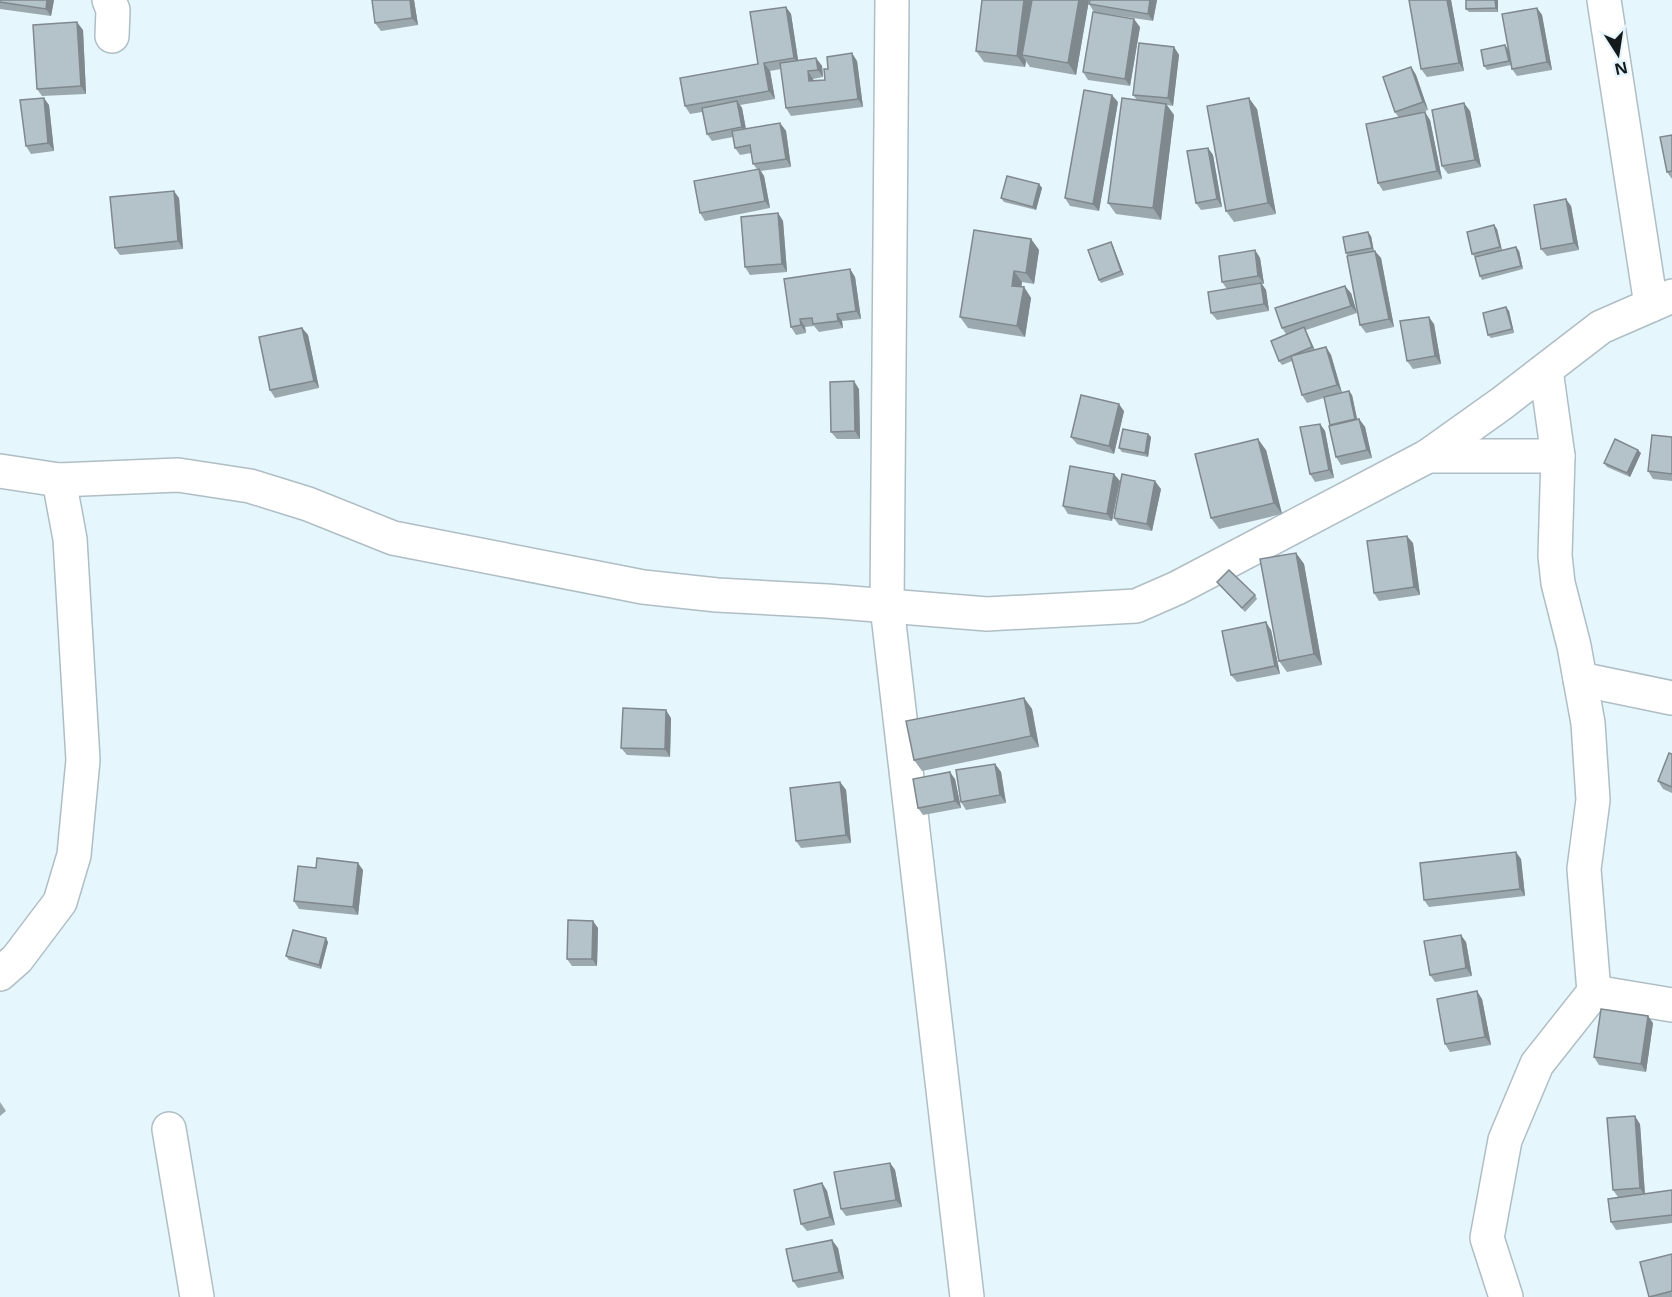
<svg xmlns="http://www.w3.org/2000/svg" width="1672" height="1297" font-family="'Open Sans',sans-serif">
<style>
.lines{fill:none;stroke-linecap:round;stroke-linejoin:round}
.minor-casing{stroke:#afbec5;stroke-width:36}
.minor{stroke:#fff;stroke-width:33}
.wall{fill:#9ba8ae}
.shaded-wall{fill:#7e888d}
.building{fill:#b4c3ca;stroke:#7e888d;stroke-width:1.5}
</style>
<rect width="100%" height="100%" fill="#e6f6fd"/>
<g class="lines">
<defs>
<g id="minor">
<polyline points="109,0 113,10 112,36"/>
<polyline points="892,0 887,606 967,1297"/>
<polyline points="1604,0 1651,305"/>
<polyline points="1428,456 1558,456"/>
<polyline points="0,471 59,480 178,475 250,486 308,504 393,538 643,587 717,595 827,601 987,614 1136,606 1177,588 1428,456 1501,404 1601,327 1672,296"/>
<polyline points="1580,679 1672,698"/>
<polyline points="0,974 17,959 60,902 74,855 83,760 70,539 59,480"/>
<polyline points="1594,992 1672,1005"/>
<polyline points="169,1129 197,1297"/>
<polyline points="1506,1297 1487,1238 1505,1140 1537,1064 1594,992 1584,869 1593,800 1588,723 1574,646 1558,583 1555,556 1558,456 1546,370"/>
</g>
</defs>
<use href="#minor" class="minor-casing"/>
<use href="#minor" class="minor"/>
</g>
<g class="wall">
<polygon points="0,0 54,0 51,16 0,9"/>
<polygon points="414,0 418,25 381,31 375,23"/>
<polygon points="982,0 1089,0 1076,75 1030,67 1026,61 1025,67 984,62 976,51"/>
<polygon points="1157,0 1153,21 1094,12 1089,4"/>
<polygon points="1451,0 1464,71 1427,77 1421,69"/>
<polygon points="1466,0 1498,0 1498,12 1469,12 1466,9"/>
<polygon points="786,7 791,14 798,60 816,58 822,66 823,77 813,79 814,81 825,80 828,69 857,61 863,107 791,116 786,108 781,69 770,71 775,99 740,105 742,108 746,129 780,123 786,131 791,167 761,171 764,176 770,208 705,221 700,213 757,169 753,164 751,153 740,155 735,148 733,137 712,141 707,134 702,112 690,114 685,106 758,64"/>
<polygon points="1537,8 1542,15 1552,70 1517,76 1512,69 1511,65 1487,70 1484,66 1508,49"/>
<polygon points="1140,27 1130,86 1088,80 1083,72"/>
<polygon points="83,30 86,94 42,96 37,89"/>
<polygon points="1174,47 1179,55 1173,106 1167,105 1174,115 1161,220 1116,214 1108,203 1137,100 1133,95"/>
<polygon points="1411,67 1416,75 1428,110 1416,114 1430,120 1442,179 1383,191 1378,183 1399,118 1395,112"/>
<polygon points="1118,102 1099,211 1070,206 1065,198"/>
<polygon points="49,105 54,151 31,154 26,146"/>
<polygon points="1257,109 1276,214 1234,222 1226,211"/>
<polygon points="1470,111 1481,167 1448,174 1442,166"/>
<polygon points="1672,135 1672,179 1667,172"/>
<polygon points="1208,148 1213,155 1222,207 1201,210 1196,203"/>
<polygon points="1039,184 1042,188 1036,210 1004,202 1001,198"/>
<polygon points="179,198 183,249 120,255 115,248"/>
<polygon points="1571,206 1579,250 1547,256 1541,249"/>
<polygon points="778,213 783,221 787,272 750,275 745,267"/>
<polygon points="1497,229 1502,250 1516,247 1519,251 1523,269 1482,280 1480,276 1475,257 1472,254"/>
<polygon points="1371,236 1374,251 1381,258 1394,327 1366,333 1360,325 1348,256 1346,253"/>
<polygon points="1031,239 1039,250 1034,284 1022,282 1021,287 1024,287 1031,298 1025,337 968,328 960,317"/>
<polygon points="1111,242 1113,246 1124,275 1101,283 1099,280"/>
<polygon points="1255,250 1260,258 1264,284 1262,284 1266,290 1269,311 1217,320 1211,313 1227,289 1222,282"/>
<polygon points="850,269 855,277 861,319 842,321 843,328 819,332 814,326 805,327 806,333 796,335 791,327"/>
<polygon points="1351,293 1357,313 1306,330 1315,350 1326,347 1331,355 1342,393 1352,395 1357,420 1359,419 1365,427 1372,458 1341,465 1336,457 1330,426 1324,398 1307,403 1302,395 1292,361 1282,365 1279,361 1286,334 1282,328"/>
<polygon points="1506,307 1509,311 1514,333 1491,338 1488,335"/>
<polygon points="1434,324 1441,364 1413,369 1407,361"/>
<polygon points="302,328 308,335 319,388 275,398 270,390"/>
<polygon points="859,389 860,439 837,439 831,432"/>
<polygon points="1124,411 1114,454 1077,444 1071,437"/>
<polygon points="1320,424 1325,431 1334,478 1315,482 1310,474"/>
<polygon points="1148,434 1151,437 1148,457 1122,452 1119,448"/>
<polygon points="1672,437 1672,481 1653,479 1648,471"/>
<polygon points="1266,450 1282,514 1219,529 1211,518"/>
<polygon points="1641,453 1630,477 1607,467 1604,463"/>
<polygon points="1120,481 1112,521 1068,514 1063,506"/>
<polygon points="1161,489 1152,531 1119,525 1114,518"/>
<polygon points="1413,543 1420,595 1379,601 1374,593"/>
<polygon points="1296,553 1304,564 1322,665 1287,672 1279,661"/>
<polygon points="1217,582 1255,595 1257,599 1245,612"/>
<polygon points="1271,630 1280,674 1237,682 1231,675"/>
<polygon points="1024,698 1032,709 1039,747 922,771 914,760"/>
<polygon points="671,718 670,757 627,755 621,748"/>
<polygon points="1672,754 1672,793 1663,789 1658,781"/>
<polygon points="995,764 1001,772 1006,803 966,810 961,802"/>
<polygon points="955,779 961,808 923,815 918,808"/>
<polygon points="840,782 846,790 851,843 801,848 796,841"/>
<polygon points="1521,859 1525,896 1429,907 1424,900"/>
<polygon points="316,868 363,870 358,915 299,909 294,901"/>
<polygon points="598,928 597,966 572,966 567,959"/>
<polygon points="328,942 321,969 289,960 286,956"/>
<polygon points="1466,942 1472,976 1435,982 1430,975"/>
<polygon points="1482,999 1491,1045 1450,1052 1445,1044"/>
<polygon points="1653,1023 1646,1072 1599,1065 1594,1057"/>
<polygon points="0,1102 6,1111 0,1116"/>
<polygon points="1640,1124 1645,1194 1672,1190 1672,1223 1616,1230 1611,1222 1618,1197 1613,1190"/>
<polygon points="890,1163 895,1170 902,1207 846,1216 841,1209"/>
<polygon points="822,1183 827,1191 835,1225 807,1231 801,1224"/>
<polygon points="838,1248 844,1279 798,1288 793,1281"/>
<polygon points="1672,1254 1672,1297 1649,1297"/>
</g>
<g class="shaded-wall">
<polygon points="47,0 54,0 51,16 46,9"/>
<polygon points="410,0 414,0 418,25 412,18"/>
<polygon points="1024,0 1033,0 1022,55 1026,61 1025,67 1017,56"/>
<polygon points="1079,0 1089,0 1076,75 1068,63"/>
<polygon points="1150,0 1157,0 1153,21 1148,14"/>
<polygon points="1447,0 1451,0 1464,71 1459,63"/>
<polygon points="1495,0 1498,0 1498,12 1496,8"/>
<polygon points="786,7 791,14 799,66 794,58"/>
<polygon points="1537,8 1542,15 1552,70 1547,62"/>
<polygon points="1134,19 1140,27 1130,86 1125,79"/>
<polygon points="77,22 83,30 86,94 81,86"/>
<polygon points="1505,45 1508,49 1511,64 1509,61"/>
<polygon points="1174,47 1179,55 1173,106 1168,98"/>
<polygon points="852,53 857,61 863,107 858,99"/>
<polygon points="816,58 822,66 823,77 818,70"/>
<polygon points="764,63 770,71 775,99 769,91"/>
<polygon points="1411,67 1416,75 1428,110 1423,102"/>
<polygon points="808,71 813,79 814,89 809,81"/>
<polygon points="1112,95 1118,102 1099,211 1093,204"/>
<polygon points="44,98 49,105 54,151 48,143"/>
<polygon points="1249,98 1257,109 1276,214 1268,203"/>
<polygon points="737,101 742,108 747,135 742,127"/>
<polygon points="1464,103 1470,111 1481,167 1475,160"/>
<polygon points="1166,104 1174,115 1161,220 1153,208"/>
<polygon points="1425,112 1430,120 1442,179 1437,171"/>
<polygon points="780,123 786,131 791,167 786,159"/>
<polygon points="1208,148 1213,155 1222,207 1217,199"/>
<polygon points="759,169 764,176 770,208 765,201"/>
<polygon points="1039,184 1042,188 1036,210 1033,207"/>
<polygon points="174,191 179,198 183,249 178,241"/>
<polygon points="1566,199 1571,206 1579,250 1574,243"/>
<polygon points="778,213 783,221 787,272 782,264"/>
<polygon points="1494,225 1497,229 1502,251 1500,247"/>
<polygon points="1368,232 1371,236 1374,252 1372,248"/>
<polygon points="1031,239 1039,250 1034,284 1026,273"/>
<polygon points="1111,242 1113,246 1124,275 1121,271"/>
<polygon points="1516,247 1519,251 1523,269 1521,266"/>
<polygon points="1255,250 1260,258 1264,284 1258,276"/>
<polygon points="1375,251 1381,258 1394,327 1389,319"/>
<polygon points="850,269 855,277 861,319 856,311"/>
<polygon points="1014,271 1022,282 1020,297 1012,286"/>
<polygon points="1261,283 1266,290 1269,311 1264,304"/>
<polygon points="1345,286 1351,293 1357,313 1351,306"/>
<polygon points="1024,287 1031,298 1025,337 1017,326"/>
<polygon points="1506,307 1509,311 1514,333 1512,329"/>
<polygon points="837,314 842,321 843,328 838,321"/>
<polygon points="1429,317 1434,324 1441,364 1435,356"/>
<polygon points="800,319 805,327 806,333 801,325"/>
<polygon points="1304,327 1306,331 1315,351 1312,347"/>
<polygon points="302,328 308,335 319,388 314,381"/>
<polygon points="1326,347 1331,355 1342,393 1337,385"/>
<polygon points="854,381 859,389 860,439 855,431"/>
<polygon points="1349,391 1352,395 1358,423 1355,419"/>
<polygon points="1119,404 1124,411 1114,454 1109,446"/>
<polygon points="1359,419 1365,427 1372,458 1367,450"/>
<polygon points="1320,424 1325,431 1334,478 1329,470"/>
<polygon points="1148,434 1151,437 1148,457 1145,453"/>
<polygon points="1258,439 1266,450 1282,514 1274,503"/>
<polygon points="1638,450 1641,453 1630,477 1627,473"/>
<polygon points="1114,474 1120,481 1112,521 1107,514"/>
<polygon points="1155,481 1161,489 1152,531 1147,524"/>
<polygon points="1407,536 1413,543 1420,595 1414,587"/>
<polygon points="1296,553 1304,564 1322,665 1314,654"/>
<polygon points="1266,622 1271,630 1280,674 1275,666"/>
<polygon points="1024,698 1032,709 1039,747 1031,736"/>
<polygon points="666,710 671,718 670,757 665,749"/>
<polygon points="995,764 1001,772 1006,803 1000,795"/>
<polygon points="950,772 955,779 961,808 955,801"/>
<polygon points="840,782 846,790 851,843 846,835"/>
<polygon points="1516,852 1521,859 1525,896 1520,889"/>
<polygon points="358,863 363,870 358,915 353,907"/>
<polygon points="593,921 598,928 597,966 592,959"/>
<polygon points="1461,935 1466,942 1472,976 1466,968"/>
<polygon points="326,938 328,942 321,969 319,965"/>
<polygon points="1477,991 1482,999 1491,1045 1485,1037"/>
<polygon points="1648,1016 1653,1023 1646,1072 1641,1064"/>
<polygon points="1635,1116 1640,1124 1645,1196 1640,1188"/>
<polygon points="890,1163 895,1170 902,1207 896,1200"/>
<polygon points="822,1183 827,1191 835,1225 830,1217"/>
<polygon points="832,1240 838,1248 844,1279 839,1272"/>
</g>
<g class="building">
<polygon points="0,0 47,0 46,9 0,2"/>
<polygon points="372,0 410,0 412,18 375,23"/>
<polygon points="982,0 1024,0 1017,56 976,51"/>
<polygon points="1032,0 1079,0 1068,63 1022,55"/>
<polygon points="1090,0 1150,0 1148,14 1089,4"/>
<polygon points="1409,0 1447,0 1459,63 1421,69"/>
<polygon points="1466,0 1495,0 1496,8 1466,9"/>
<polygon points="786,7 794,58 764,63 769,91 685,106 680,78 758,64 750,12"/>
<polygon points="1537,8 1547,62 1512,69 1502,14"/>
<polygon points="1093,12 1134,19 1125,79 1083,72"/>
<polygon points="77,22 81,86 37,89 33,25"/>
<polygon points="1139,43 1174,47 1168,98 1133,95"/>
<polygon points="1505,45 1509,61 1484,66 1481,50"/>
<polygon points="852,53 858,99 786,108 780,63 816,58 818,70 808,71 809,81 825,80 824,69 828,69 827,57"/>
<polygon points="1411,67 1423,102 1395,112 1383,77"/>
<polygon points="1084,90 1112,95 1093,204 1065,198"/>
<polygon points="44,98 48,143 26,146 20,100"/>
<polygon points="1122,98 1166,104 1153,208 1108,203"/>
<polygon points="1249,98 1268,203 1226,211 1207,106"/>
<polygon points="737,101 742,127 707,134 702,108"/>
<polygon points="1464,103 1475,160 1442,166 1432,110"/>
<polygon points="1425,112 1437,171 1378,183 1366,124"/>
<polygon points="780,123 786,159 753,164 750,145 735,148 732,131"/>
<polygon points="1672,135 1672,171 1667,172 1660,137"/>
<polygon points="1208,148 1217,199 1196,203 1187,151"/>
<polygon points="759,169 765,201 700,213 694,181"/>
<polygon points="1007,176 1039,184 1033,207 1001,198"/>
<polygon points="174,191 178,241 115,248 110,197"/>
<polygon points="1566,199 1574,243 1541,249 1534,205"/>
<polygon points="778,213 782,264 745,267 741,217"/>
<polygon points="1494,225 1500,247 1472,254 1467,232"/>
<polygon points="974,230 1031,239 1026,273 1014,271 1012,286 1024,287 1017,326 960,317"/>
<polygon points="1368,232 1372,248 1346,253 1343,237"/>
<polygon points="1111,242 1121,271 1099,280 1088,250"/>
<polygon points="1516,247 1521,266 1480,276 1475,257"/>
<polygon points="1255,250 1258,276 1222,282 1219,256"/>
<polygon points="1375,251 1389,319 1360,325 1347,256"/>
<polygon points="850,269 856,311 837,314 838,321 813,324 812,318 800,319 801,325 791,327 784,279"/>
<polygon points="1261,283 1264,304 1211,313 1208,292"/>
<polygon points="1345,286 1351,306 1282,328 1275,308"/>
<polygon points="1506,307 1512,329 1488,335 1483,313"/>
<polygon points="1429,317 1435,356 1407,361 1400,321"/>
<polygon points="1304,327 1312,347 1279,361 1271,341"/>
<polygon points="302,328 314,381 270,390 259,337"/>
<polygon points="1326,347 1337,385 1302,395 1291,356"/>
<polygon points="854,381 855,431 831,432 830,382"/>
<polygon points="1349,391 1355,419 1330,425 1324,397"/>
<polygon points="1081,395 1119,404 1109,446 1071,437"/>
<polygon points="1359,419 1367,450 1336,457 1329,426"/>
<polygon points="1320,424 1329,470 1310,474 1300,427"/>
<polygon points="1123,429 1148,434 1145,453 1119,448"/>
<polygon points="1652,435 1672,437 1672,474 1648,471"/>
<polygon points="1258,439 1274,503 1211,518 1195,454"/>
<polygon points="1615,439 1638,450 1627,473 1604,463"/>
<polygon points="1070,466 1114,474 1107,514 1063,506"/>
<polygon points="1122,474 1155,481 1147,524 1114,518"/>
<polygon points="1407,536 1414,587 1374,593 1367,541"/>
<polygon points="1296,553 1314,654 1279,661 1260,559"/>
<polygon points="1229,570 1255,595 1242,608 1217,582"/>
<polygon points="1266,622 1275,666 1231,675 1222,631"/>
<polygon points="1024,698 1031,736 914,760 906,721"/>
<polygon points="623,708 666,710 665,749 621,748"/>
<polygon points="1669,753 1672,754 1672,787 1658,781"/>
<polygon points="995,764 1000,795 961,802 956,770"/>
<polygon points="950,772 955,801 918,808 913,779"/>
<polygon points="840,782 846,835 796,841 790,788"/>
<polygon points="1516,852 1520,889 1424,900 1420,863"/>
<polygon points="317,858 358,863 353,907 294,901 298,866 316,868"/>
<polygon points="568,920 593,921 592,959 567,959"/>
<polygon points="293,930 326,938 319,965 286,956"/>
<polygon points="1461,935 1466,968 1430,975 1424,941"/>
<polygon points="1477,991 1485,1037 1445,1044 1437,999"/>
<polygon points="1601,1009 1648,1016 1641,1064 1594,1057"/>
<polygon points="1635,1116 1640,1188 1613,1190 1607,1118"/>
<polygon points="890,1163 896,1200 841,1209 834,1172"/>
<polygon points="822,1183 830,1217 801,1224 794,1190"/>
<polygon points="1672,1190 1672,1215 1611,1222 1608,1199"/>
<polygon points="832,1240 839,1272 793,1281 786,1249"/>
<polygon points="1672,1254 1672,1291 1649,1297 1640,1262"/>
</g>
<g transform="translate(1618 54) rotate(168)" stroke="#e6f6fd" stroke-width="4.5" paint-order="stroke">
<path d="M0-4.5L10 22L0 15L-10 22Z" fill="#141a1c"/>
<text y="-9" font-size="16" font-weight="bold" text-anchor="middle" fill="#141a1c">N</text>
</g>
</svg>
